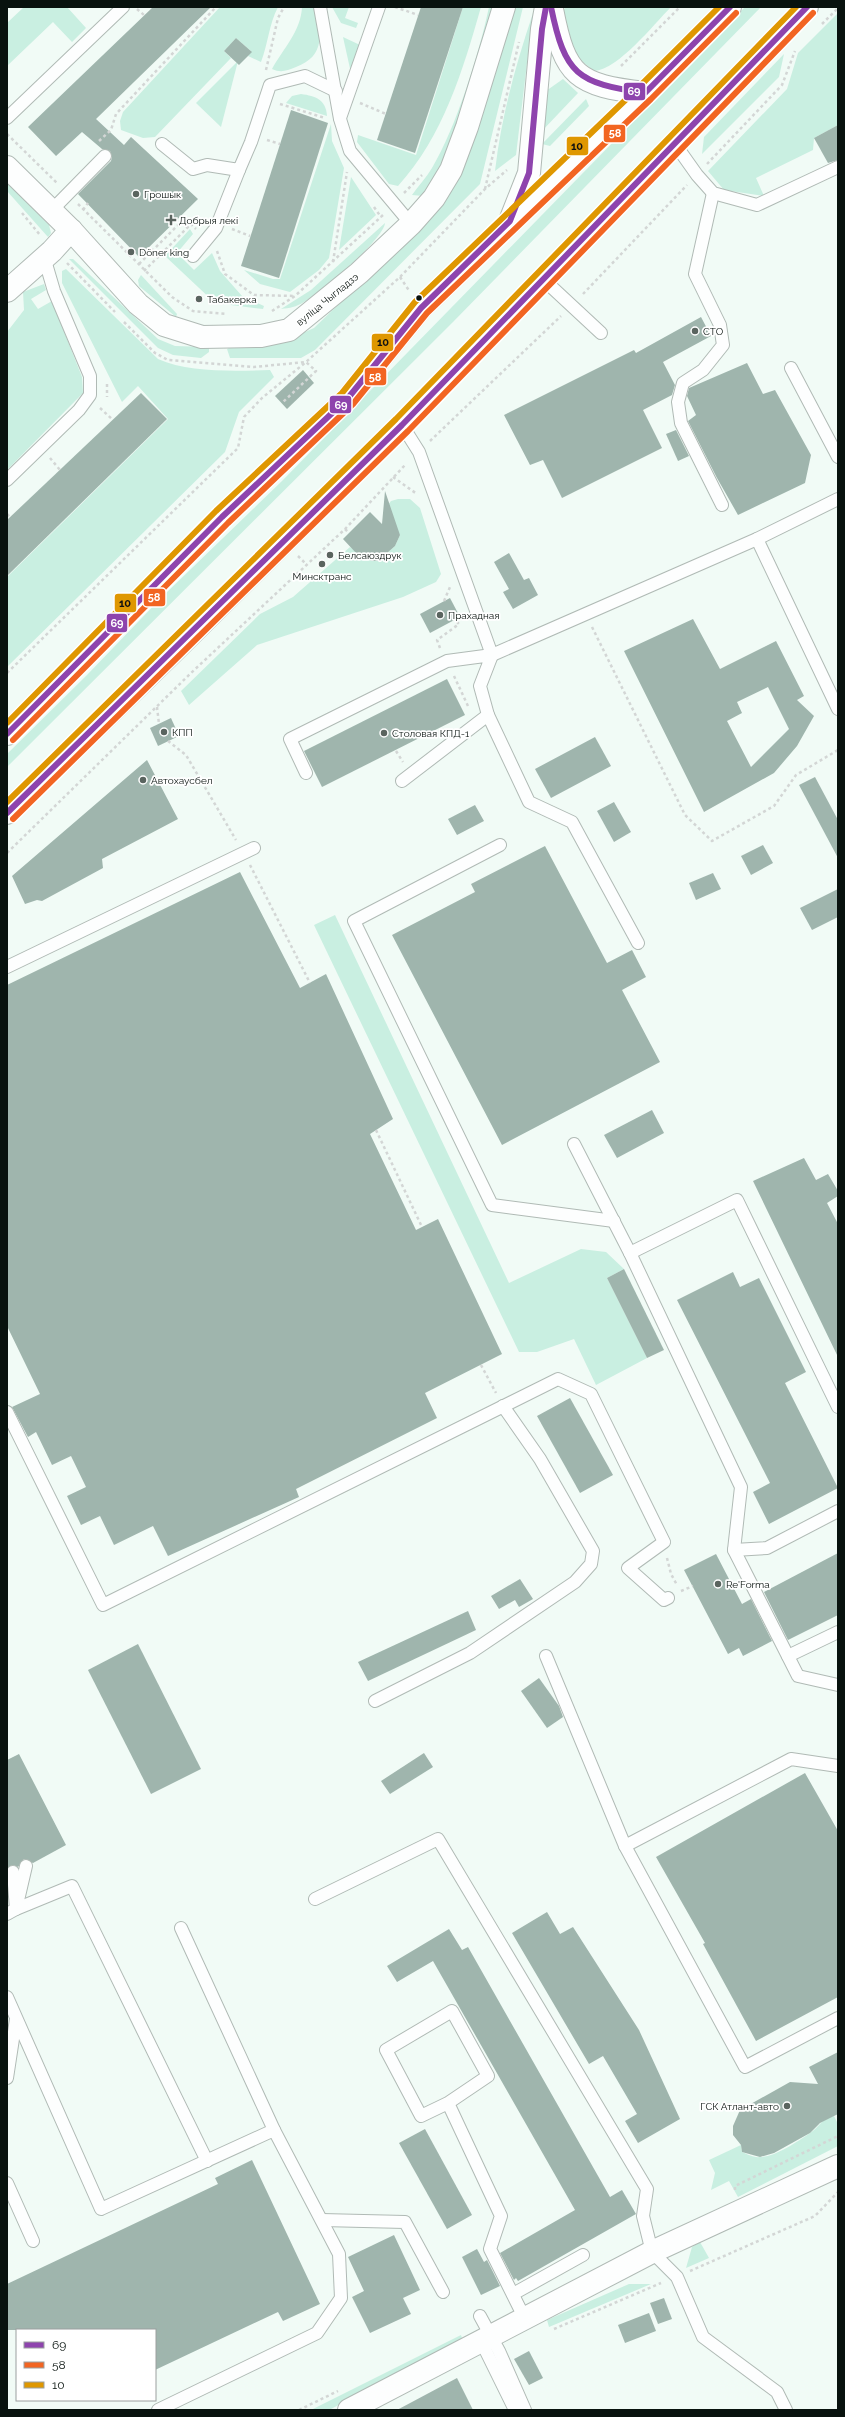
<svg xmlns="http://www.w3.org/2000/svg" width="845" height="2417" font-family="Raleway,sans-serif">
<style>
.green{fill:#c9efe1}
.building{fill:#9fb5ad;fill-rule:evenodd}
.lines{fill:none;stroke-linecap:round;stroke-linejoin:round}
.service-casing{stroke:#b0bab5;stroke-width:14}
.minor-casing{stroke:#b0bab5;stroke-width:24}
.tertiary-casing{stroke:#b0bab5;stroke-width:24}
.primary-casing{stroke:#b0bab5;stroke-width:24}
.path{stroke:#d3d6d5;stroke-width:2.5;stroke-dasharray:3 3;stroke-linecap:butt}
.service{stroke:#fdfefe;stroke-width:12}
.minor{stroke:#fdfefe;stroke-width:22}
.tertiary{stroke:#fdfefe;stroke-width:22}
.primary{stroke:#fdfefe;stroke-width:22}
.bus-1-casing{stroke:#fff;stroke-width:9}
.bus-2-casing{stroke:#fff;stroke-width:9}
.bus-3-casing{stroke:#fff;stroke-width:9}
.bus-1{stroke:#8e44ad;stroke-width:6}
.bus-2{stroke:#f26522;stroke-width:6}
.bus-3{stroke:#df9701;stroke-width:6}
.poi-dot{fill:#5a645f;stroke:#fff;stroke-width:1.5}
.bus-dot{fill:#08120e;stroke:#fff;stroke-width:1.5}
.labels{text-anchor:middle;stroke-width:3.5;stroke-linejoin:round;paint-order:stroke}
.poi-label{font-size:10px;fill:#08120e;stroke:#fff;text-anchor:start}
.street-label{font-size:10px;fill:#08120e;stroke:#fff}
.line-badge{stroke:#fff;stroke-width:1.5}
.badge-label{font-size:11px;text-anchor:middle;font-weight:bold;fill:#fff}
.pale-badge-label{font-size:11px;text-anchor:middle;font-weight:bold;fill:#111}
</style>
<rect width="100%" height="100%" fill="#f1fbf6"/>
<g class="green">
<polygon points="24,7 67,7 86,28 72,42 53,22 7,66 7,23"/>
<path d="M220 7H278C269 24 268 44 261 62L248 56 251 51 236 38 224 51 231 58 155 137 143 138 121 130 120 121 123 112Z"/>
<path d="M302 7H316C321 33 326 56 296 67 286 71 281 73 272 69 283 49 301 31 302 7Z"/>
<polygon points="332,7 349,7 345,18 358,23 356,28 341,23"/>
<path d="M463 7H481C463 70 443 137 398 186L389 184 357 142 358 135 416 155Z"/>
<path d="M489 7H496L452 142 430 189 423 196 412 195C418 186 426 178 432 168 456 128 479 54 489 7Z"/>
<polygon points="511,7 523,7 480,184 315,350 301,358 230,358 227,349 231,347 294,337 314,328 418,228"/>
<path d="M565 7H671C653 25 619 69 594 71L572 53 562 18Z"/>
<polygon points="745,7 761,7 453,322 7,767 7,754 87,675 163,596 282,481"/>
<path d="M533 13 516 155 495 171C501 117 516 64 533 13Z"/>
<polygon points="838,13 838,125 814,138 813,150 756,178 764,196 724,190 708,171 787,89 798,53"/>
<polygon points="343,37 360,45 351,73"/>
<polygon points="784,54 779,77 702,154 704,137"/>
<polygon points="238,61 221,127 196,103"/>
<polygon points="563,79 578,93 541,132 546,91"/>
<path d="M301 94C316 96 326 100 327 116L286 103 292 96Z"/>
<polygon points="586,99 589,106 550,146 542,144"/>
<polygon points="331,124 332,141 344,168 329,258 319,270 290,292 260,284 244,270 273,279 280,279"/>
<polygon points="351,177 376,215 339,250"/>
<polygon points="7,183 49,225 51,233 48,237 7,191"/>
<path d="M385 223C384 239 320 293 304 302 296 307 290 308 281 309L311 290Z"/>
<polygon points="190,229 193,234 177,253 194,270 212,253 220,271 242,296 264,306 263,309 215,303 165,256"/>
<polygon points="69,259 73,259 158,339 175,346 209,347 209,352 201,358 173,355 158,348"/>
<path d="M66 269 158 359C189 373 236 371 270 370L274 377 239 412 225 452 7 667V577L168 419 138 386 122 402 62 283V271Z"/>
<polygon points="141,275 177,314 176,317 139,286 138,280"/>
<polygon points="44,284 46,290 31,299 38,309 52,301 82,377 83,393 7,470 7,332 24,310 23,292"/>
<polygon points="398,499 410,499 420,508 441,574 436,582 403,597 257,645 189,705 181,691 260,614 293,597 350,547 366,559 378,561 395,546 400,535 384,510 391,501"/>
<polygon points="335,915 509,1283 581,1249 606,1252 624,1269 607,1278 647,1358 596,1385 574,1339 537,1352 519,1352 314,925"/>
<path d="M834 2116 838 2124V2146L738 2197 729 2181 711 2190 715 2173 709 2160 741 2145 742 2152C747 2154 754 2158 760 2157 775 2157 797 2142 810 2133 822 2125 818 2121 834 2116Z"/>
<polygon points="700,2242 709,2258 686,2268 692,2247"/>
<polygon points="629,2284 651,2284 549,2327 547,2320"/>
<polygon points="461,2335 463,2341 329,2410 311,2410"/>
</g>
<g class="building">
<polygon points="153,7 211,7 96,119 124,145 131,137 198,199 139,257 78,194 111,161 112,157 110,151 102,149 82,132 56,156 28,127"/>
<polygon points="421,7 463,7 415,153 377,140"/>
<polygon points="236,38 252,52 239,65 224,51"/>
<polygon points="291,110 328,123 279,278 241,266"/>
<polygon points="838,125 838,160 828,163 814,138"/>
<polygon points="701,317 711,336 663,362 675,385 672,395 643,410 662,448 562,498 543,460 530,465 504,415 634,350 636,353"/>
<polygon points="747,363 763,394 775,390 811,455 805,483 738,515 717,478 688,421 696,415 687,396 689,388"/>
<polygon points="303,370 314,383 287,409 275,396"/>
<polygon points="141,393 167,419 7,576 7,520"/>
<polygon points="676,430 689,456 678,461 666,434"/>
<polygon points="385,491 400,535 395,546 378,561 372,561 357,554 343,539 370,512 382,524"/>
<polygon points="509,553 524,580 529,578 538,595 513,609 503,592 509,589 494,562"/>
<polygon points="450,598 460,617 430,633 420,614"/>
<path d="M693 619 720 669 776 641 804 696 797 700 814 716 797 746 774 773 704 812 624 651ZM768 687 789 729 751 767 727 721 742 713 737 702Z"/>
<polygon points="447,679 465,715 322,787 304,751"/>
<polygon points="171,718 179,736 158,746 150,728"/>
<polygon points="595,737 611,766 551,798 535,769"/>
<polygon points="147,760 178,819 102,859 103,868 42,901 37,900 25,904 12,876"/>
<polygon points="815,777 838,820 838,858 799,785"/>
<polygon points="614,802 631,832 614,842 597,811"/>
<polygon points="475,805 484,821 457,835 448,819"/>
<polygon points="763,845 773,863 751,875 741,856"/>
<polygon points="545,846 607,963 632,950 646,977 622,990 660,1062 502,1145 392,935 475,892 471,884"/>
<polygon points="240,872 300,988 326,974 393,1119 370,1134 416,1230 438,1219 502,1354 425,1393 437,1418 296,1489 299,1497 168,1556 153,1526 114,1545 100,1516 81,1525 67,1496 86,1487 71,1456 52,1465 36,1432 28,1437 12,1407 40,1394 7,1326 7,985"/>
<polygon points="713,873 721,889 696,900 689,883"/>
<polygon points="838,889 838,917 812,930 800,908"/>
<polygon points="652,1110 664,1133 617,1158 604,1135"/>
<polygon points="804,1158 816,1180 828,1174 838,1191 838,1196 827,1203 838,1224 838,1357 753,1181"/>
<polygon points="624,1269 664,1350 647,1358 607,1278"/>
<polygon points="733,1272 740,1287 759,1278 806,1372 785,1383 838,1488 769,1524 753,1492 770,1483 677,1300"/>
<polygon points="570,1398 613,1475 580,1493 537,1416"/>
<polygon points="838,1553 838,1615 788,1640 764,1592"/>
<polygon points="716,1554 742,1604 751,1599 772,1641 743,1656 739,1648 728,1654 684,1570"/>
<polygon points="520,1579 533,1599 519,1607 515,1600 499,1609 491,1596"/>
<polygon points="468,1611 476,1630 368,1681 358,1662"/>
<polygon points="138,1644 201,1769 151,1794 88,1670"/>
<polygon points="539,1678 559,1706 563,1717 547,1728 521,1691"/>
<polygon points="424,1753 433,1767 390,1794 381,1781"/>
<polygon points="19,1754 66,1845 33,1863 24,1859 18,1867 13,1865 7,1868 7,1760"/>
<polygon points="805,1773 838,1831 838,1997 756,2041 703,1944 705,1943 656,1857"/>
<polygon points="547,1912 560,1934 573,1927 639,2030 680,2119 638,2143 625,2121 637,2114 603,2056 589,2064 512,1933"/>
<polygon points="449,1929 462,1950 468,1947 610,2197 622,2190 636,2214 518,2281 516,2278 514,2280 500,2253 575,2210 433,1961 397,1982 387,1966"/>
<polygon points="838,2052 838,2114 820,2123 810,2133 774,2153 760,2157 742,2152 741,2145 733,2135 733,2126 740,2110 790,2082 818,2084 809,2067"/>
<polygon points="425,2129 472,2215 447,2229 399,2143"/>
<polygon points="252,2160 320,2304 283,2321 278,2312 155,2370 155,2330 7,2330 7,2284 218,2184 215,2178"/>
<polygon points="394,2235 420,2290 403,2298 411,2314 370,2333 352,2297 364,2291 348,2257"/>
<polygon points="477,2249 484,2262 487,2260 500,2286 481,2295 462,2257"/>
<polygon points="664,2298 672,2319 658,2324 650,2303"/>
<polygon points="649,2313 656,2331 625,2343 618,2325"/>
<polygon points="529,2351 543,2378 529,2385 514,2359"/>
<polygon points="457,2378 473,2410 397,2410"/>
</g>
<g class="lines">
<defs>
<g id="service">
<polyline points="320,7 340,119 350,151 411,224"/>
<polyline points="7,118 123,7"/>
<polyline points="340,118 379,7"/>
<polyline points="162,144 193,169 207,165 239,170 251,142 270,85 305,76 336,91"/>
<polyline points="675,144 697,175 713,193 757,205 838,167"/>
<polyline points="713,193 695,274 720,325 723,345 703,370 683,383 678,402 681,423 722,505"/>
<polyline points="51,211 105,156"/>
<polyline points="193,256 216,228 239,170"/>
<polyline points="544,280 601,333"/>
<polyline points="791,368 838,457"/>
<polyline points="402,425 419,452 492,655 757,539 838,499"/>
<polyline points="7,480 79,410 90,395 90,376 54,291 44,257"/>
<polyline points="757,539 838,709"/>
<polyline points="306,773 290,739 447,661 492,655 480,686 488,715 529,802 572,822 638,943"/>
<polyline points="402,781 488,715"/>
<polyline points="500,845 354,921 492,1205 614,1221"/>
<polyline points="7,967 254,848"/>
<polyline points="574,1144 630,1253 741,1487 734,1550 798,1676 838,1685"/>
<polyline points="630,1253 737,1200 838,1407"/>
<polyline points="7,1412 103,1605 558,1379 591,1394 664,1542 628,1568 664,1600 668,1598"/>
<polyline points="734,1550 767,1548 838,1511"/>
<polyline points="546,1656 625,1846 745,2067 838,2018"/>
<polyline points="788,1656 838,1632"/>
<polyline points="375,1701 470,1653 575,1582 591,1564 593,1551 540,1459 503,1406"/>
<polyline points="625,1846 791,1759 838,1766"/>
<polyline points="13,1872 16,1909 72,1886 207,2161"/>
<polyline points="315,1899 438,1839 647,2189 643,2216 652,2252 677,2277 703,2337 777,2392 786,2410"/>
<polyline points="7,1914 16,1909 26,1866"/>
<polyline points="181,1928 274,2130"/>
<polyline points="7,1997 101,2209 274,2130 339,2254 341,2298 317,2333 158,2410"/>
<polyline points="7,2078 16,2019"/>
<polyline points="448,2103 421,2116 386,2050 452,2011 488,2076 448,2103 501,2216 490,2249 524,2317"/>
<polyline points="7,2183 33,2241"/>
<polyline points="322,2220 405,2222 443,2292"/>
<polyline points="513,2294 583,2255"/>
<polyline points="480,2316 499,2351 525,2410"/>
<polyline points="481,2341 515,2410"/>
</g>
<g id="minor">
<polyline points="7,167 71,230 138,304 164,325 202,337 261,336 289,330 359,273 411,224 434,198 451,170 467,127 504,7"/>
<polyline points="7,291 52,251 71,230"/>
<polyline points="349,2410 652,2252 838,2166"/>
</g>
<g id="tertiary">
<path d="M552 9C565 77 577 85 645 93"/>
<polyline points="510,221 529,173 542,29 546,7"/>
</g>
<g id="primary">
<polyline points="7,734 222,517 348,398 421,308 645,93 730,7"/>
<polyline points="7,813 175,650 402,425 807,7"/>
</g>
</defs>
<use href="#service" class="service-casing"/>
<use href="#minor" class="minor-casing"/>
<use href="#tertiary" class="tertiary-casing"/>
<use href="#primary" class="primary-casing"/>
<g class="path">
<polyline points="395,7 418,15"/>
<polyline points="137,9 144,15"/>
<polyline points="822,24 838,8"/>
<polyline points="621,66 680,7"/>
<polyline points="266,70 278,18 284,7"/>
<polyline points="360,103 386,114"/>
<polyline points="280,104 325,118"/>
<polyline points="7,134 58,184"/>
<polyline points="267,140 280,144"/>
<polyline points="99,141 111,130 116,114 216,7"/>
<polyline points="707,164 782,85 795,51"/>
<polyline points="485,189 519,42"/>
<polyline points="404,193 422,175"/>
<polyline points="78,204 172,297 193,311 226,314"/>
<polyline points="374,207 381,217"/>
<polyline points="83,210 88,203"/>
<polyline points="22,213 40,235"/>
<polyline points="232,229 250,236"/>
<polyline points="217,251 225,274 254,295 295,296"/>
<polyline points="333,262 347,172"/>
<polyline points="67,263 115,312"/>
<polyline points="139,264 178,225"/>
<polyline points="144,271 191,224 196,229"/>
<polyline points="400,277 410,292"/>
<polyline points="583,294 687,185"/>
<polyline points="272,311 295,296 383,215"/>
<polyline points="124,322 155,353 168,360 254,367 306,362 316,371 282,403"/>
<polyline points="107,384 107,397"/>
<polyline points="100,408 113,420"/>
<polyline points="430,441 561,316"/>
<polyline points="50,458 60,470"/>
<polyline points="393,477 417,494"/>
<polyline points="7,514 10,517"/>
<polyline points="345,529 349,533"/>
<polyline points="298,556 306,564"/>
<polyline points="444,601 450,587"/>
<polyline points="592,627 685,815 712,841 774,806 796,775 838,750"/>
<polyline points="440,648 437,640 459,624 455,620"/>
<polyline points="7,673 238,448 244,417 262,398 306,362 400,277 485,189 507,170"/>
<polyline points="454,676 468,706"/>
<polyline points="157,707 159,724"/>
<polyline points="168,741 186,755 236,840"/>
<polyline points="396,751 403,762"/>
<polyline points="7,853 191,673 345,529 406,464"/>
<polyline points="250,865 310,983"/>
<polyline points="376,1130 422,1227"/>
<polyline points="481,1365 496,1393"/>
<polyline points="667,1558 671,1574 677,1585"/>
<polyline points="681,1591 693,1586"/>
<polyline points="735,2190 735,2186 838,2136"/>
<polyline points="690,2271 815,2216 838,2192"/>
<polyline points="554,2329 661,2283"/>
<polyline points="299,2410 338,2391"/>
</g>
<use href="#service" class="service"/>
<use href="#minor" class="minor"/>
<use href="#tertiary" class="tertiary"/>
<use href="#primary" class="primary"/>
<defs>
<g id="bus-1">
<path d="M551 7C565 75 577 83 645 93L730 7"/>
<polyline points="7,734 222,517 348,398 421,308 510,221 529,173 542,29 546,7"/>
<polyline points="7,813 402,425 807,7"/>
</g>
<g id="bus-2">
<polyline points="13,740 228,523 353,404 427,313 651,99 736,13"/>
<polyline points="13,819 408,431 813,13"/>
</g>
<g id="bus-3">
<polyline points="7,723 216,511 342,393 415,302 639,87 719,7"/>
<polyline points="7,802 396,419 796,7"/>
</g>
</defs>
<use href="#bus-1" class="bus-1-casing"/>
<use href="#bus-2" class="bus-2-casing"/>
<use href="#bus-3" class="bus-3-casing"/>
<use href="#bus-1" class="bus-1"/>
<use href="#bus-2" class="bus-2"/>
<use href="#bus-3" class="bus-3"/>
</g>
<g class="poi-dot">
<circle cx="136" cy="194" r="4"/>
<path d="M169 214h4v4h4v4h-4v4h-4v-4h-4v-4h4z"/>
<circle cx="131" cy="252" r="4"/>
<circle cx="199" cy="299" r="4"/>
<circle cx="695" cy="331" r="4"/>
<circle cx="330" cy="555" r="4"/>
<circle cx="322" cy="564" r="4"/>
<circle cx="440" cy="615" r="4"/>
<circle cx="164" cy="732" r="4"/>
<circle cx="384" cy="733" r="4"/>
<circle cx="143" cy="780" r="4"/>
<circle cx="718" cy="1584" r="4"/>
<circle cx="787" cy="2106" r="4"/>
</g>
<circle class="bus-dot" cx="419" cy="298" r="3.5"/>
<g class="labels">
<g class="poi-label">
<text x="144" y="198">Грошык</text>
<text x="179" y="224">Добрыя лекі</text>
<text x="139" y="256">Döner king</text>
<text x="207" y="303">Табакерка</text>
<text x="703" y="335">СТО</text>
<text x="338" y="559">Белсаюздрук</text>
<text x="322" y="580" text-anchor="middle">Минсктранс</text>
<text x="448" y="619">Прахадная</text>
<text x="172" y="736">КПП</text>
<text x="392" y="737">Столовая КПД-1</text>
<text x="151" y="784">Автохаусбел</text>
<text x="726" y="1588">Re'Forma</text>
<text x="779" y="2110" text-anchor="end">ГСК Атлант-авто</text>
</g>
<g class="street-label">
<text transform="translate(327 299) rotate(-39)" y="4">вуліца Чыгладзэ</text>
</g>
</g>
<g class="line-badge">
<rect x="623" y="82" width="23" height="19" rx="4" fill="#8e44ad"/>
<rect x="603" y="124" width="23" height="19" rx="4" fill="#f26522"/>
<rect x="566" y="136" width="23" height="20" rx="4" fill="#df9701"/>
<rect x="371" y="333" width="23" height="19" rx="4" fill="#df9701"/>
<rect x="364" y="367" width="23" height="19" rx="4" fill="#f26522"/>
<rect x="329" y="395" width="23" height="19" rx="4" fill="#8e44ad"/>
<rect x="143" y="588" width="23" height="19" rx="4" fill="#f26522"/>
<rect x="114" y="593" width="23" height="20" rx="4" fill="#df9701"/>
<rect x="106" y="613" width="22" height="20" rx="4" fill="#8e44ad"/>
</g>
<g class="badge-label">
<text x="634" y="95">69</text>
<text x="615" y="137">58</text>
<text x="375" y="381">58</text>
<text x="341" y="409">69</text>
<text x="154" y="601">58</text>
<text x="117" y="627">69</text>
</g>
<g class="pale-badge-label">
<text x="577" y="150">10</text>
<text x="383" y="346">10</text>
<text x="125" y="607">10</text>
</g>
<rect width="845" height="2417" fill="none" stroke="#08120e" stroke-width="16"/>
<rect x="16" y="2329" width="140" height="72" fill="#ffffff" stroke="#9ca09f"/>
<rect x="24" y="2342" width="20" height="6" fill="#8e44ad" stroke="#9ca09f"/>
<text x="52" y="2349" font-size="12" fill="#08120e">69</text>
<rect x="24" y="2362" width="20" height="6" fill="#f26522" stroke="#9ca09f"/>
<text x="52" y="2369" font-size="12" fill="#08120e">58</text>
<rect x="24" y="2382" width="20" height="6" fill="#df9701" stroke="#9ca09f"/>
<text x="52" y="2389" font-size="12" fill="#08120e">10</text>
</svg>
